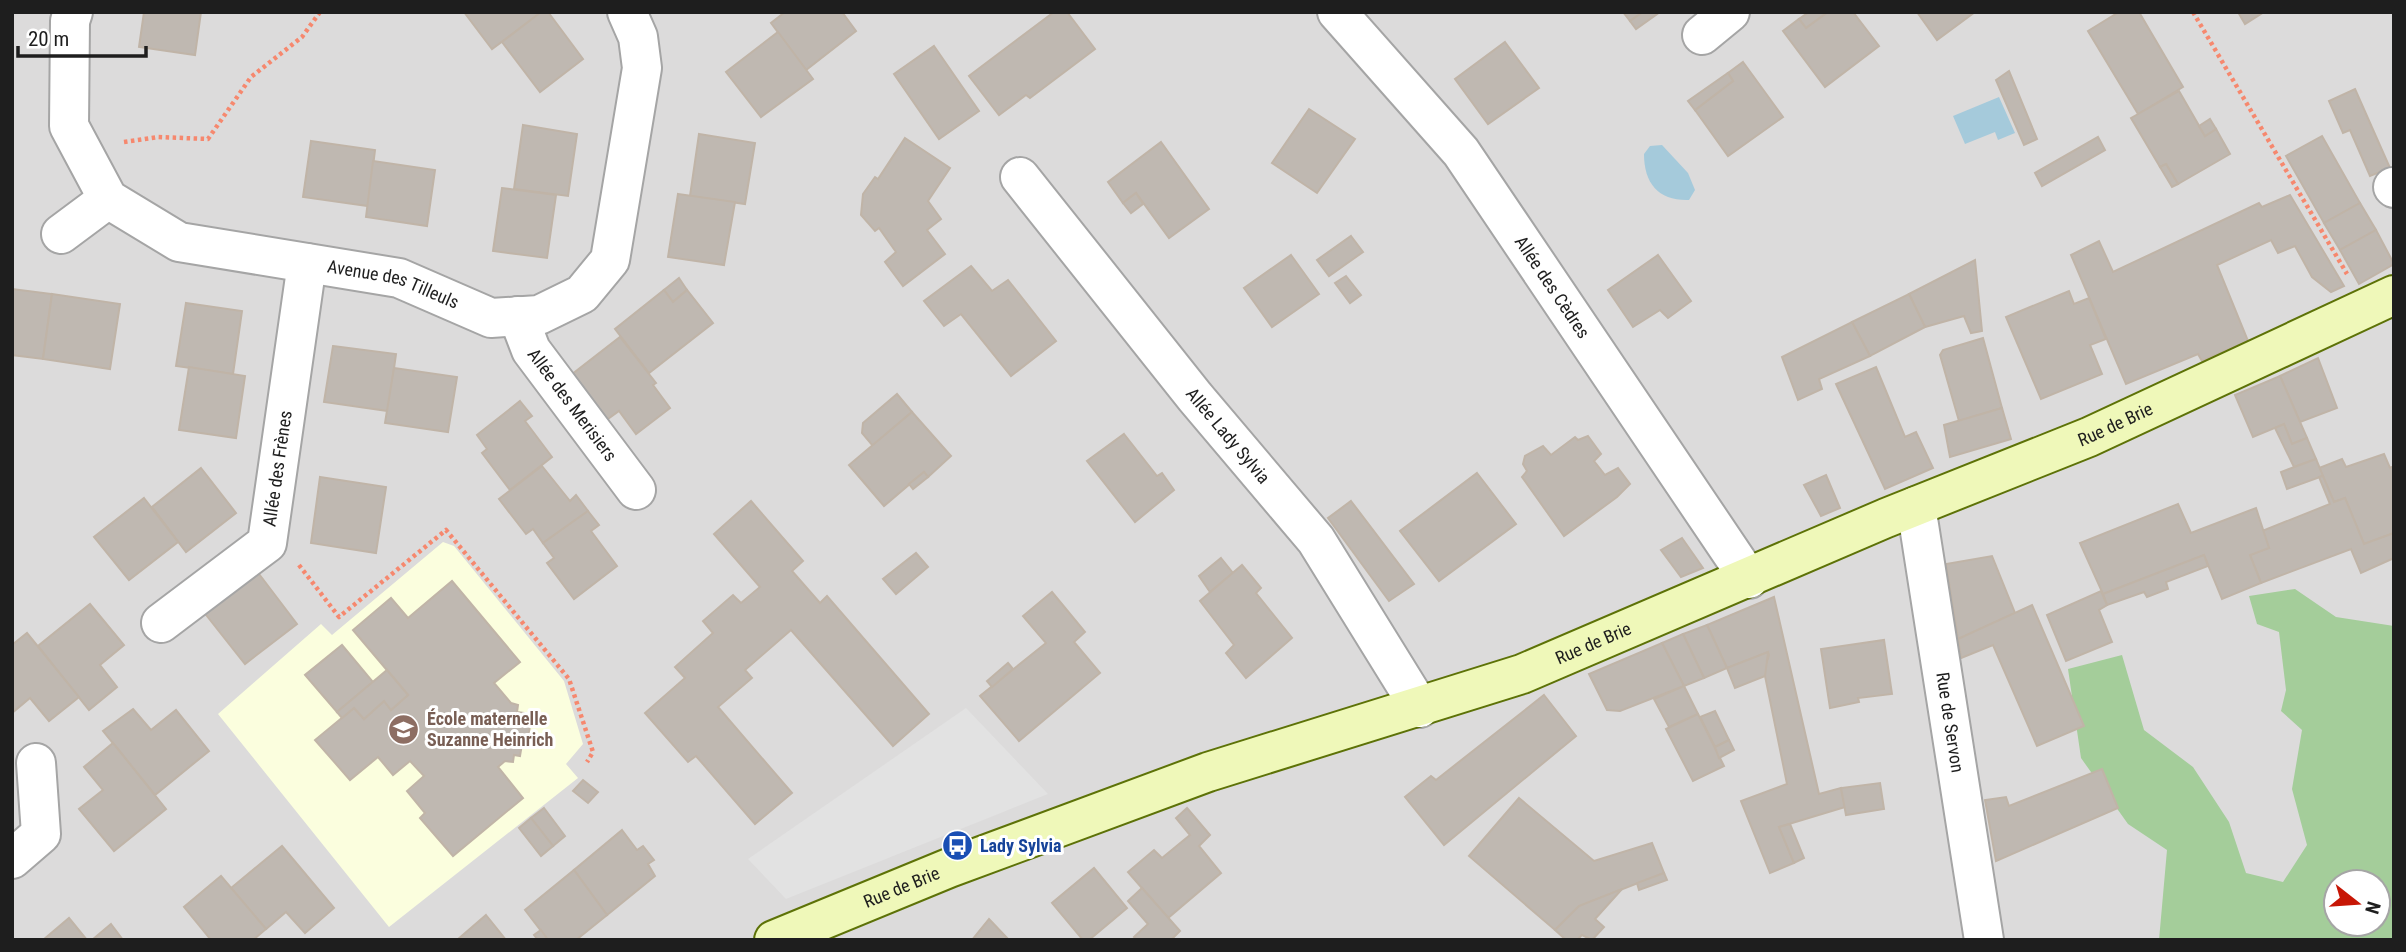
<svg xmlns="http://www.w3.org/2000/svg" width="2406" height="952" font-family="'Roboto Condensed',sans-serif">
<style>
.residential{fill:#dcdbdb;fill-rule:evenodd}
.education{fill:#fbfede}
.forest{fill:#a4cd9a;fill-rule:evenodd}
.parking{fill:#e2e2e2}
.water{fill:#a5cadb}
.building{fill:#bfb8b1;stroke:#c0b4a7;stroke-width:2}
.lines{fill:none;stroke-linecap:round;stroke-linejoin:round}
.street-casing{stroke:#a5a5a5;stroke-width:42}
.secondary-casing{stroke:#5d7207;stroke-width:42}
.path{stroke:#f6886e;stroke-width:4.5;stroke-dasharray:3.5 3.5;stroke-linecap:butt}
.street{stroke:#fff;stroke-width:38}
.secondary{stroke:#eff8b9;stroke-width:38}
.labels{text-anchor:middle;stroke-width:6;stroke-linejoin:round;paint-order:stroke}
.street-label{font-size:18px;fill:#1e1e1e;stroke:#fff}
.education-label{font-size:18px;font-weight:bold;fill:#785e54;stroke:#fff;text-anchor:start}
.transit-label{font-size:18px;font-weight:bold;fill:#164399;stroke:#fff;text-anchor:start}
</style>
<rect width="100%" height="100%" fill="#efece4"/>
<path class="residential" d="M12 12H2394V940H12ZM2336 882H2378V924H2336Z"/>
<polygon class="education" points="443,542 454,546 564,681 583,744 566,764 578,778 389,927 218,714 321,624 332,635"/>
<path class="forest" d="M2295 589 2336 617 2394 626V940H2159L2167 850 2128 824 2081 758 2068 669 2122 655 2144 730 2193 767 2229 822 2246 873 2283 882 2307 845 2292 789 2302 730 2281 711 2286 690 2279 632 2257 624 2249 596ZM2336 882H2378V924H2336Z"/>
<polygon class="parking" points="966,708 1048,794 786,899 748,859"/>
<g class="water">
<polygon points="1999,97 2015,133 1998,140 1995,132 1965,144 1953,116"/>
<path d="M1662 145 1688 173 1695 190 1689 200C1659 201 1644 184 1644 154L1650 146Z"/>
</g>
<g class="building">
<polygon points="144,12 201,12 195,55 139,47"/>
<polygon points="464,12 536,12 538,15 492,49"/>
<polygon points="541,12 548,12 583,59 540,92 502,42"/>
<polygon points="785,12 842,12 856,31 806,70 771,23"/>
<polygon points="1054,12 1067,12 1095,49 1030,98 1026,95 999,115 969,76"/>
<polygon points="1623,12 1643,12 1630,21"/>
<polygon points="1643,12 1660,12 1636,29 1630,21"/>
<polygon points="1809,12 1828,12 1806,28 1799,19"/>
<polygon points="1828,12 1853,12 1879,46 1825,87 1783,31 1799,19 1806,28"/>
<polygon points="1917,12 1975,12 1937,40"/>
<polygon points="2119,12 2139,12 2183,87 2138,114 2088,31"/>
<polygon points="2238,12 2264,12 2245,24"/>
<polygon points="778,32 813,79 761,117 726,72"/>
<polygon points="1505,42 1539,88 1488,124 1455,79"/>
<polygon points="934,46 979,111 939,139 894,74"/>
<polygon points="1743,62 1783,117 1728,156 1695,110 1733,81 1728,73"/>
<polygon points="2009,71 2037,139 2024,145 1996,80"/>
<polygon points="1728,73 1733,81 1695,110 1688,101"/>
<polygon points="2355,89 2390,168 2370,176 2350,130 2343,133 2329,101"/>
<polygon points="2179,91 2205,136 2216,129 2230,154 2178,184 2166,164 2160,167 2131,118"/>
<polygon points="1309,109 1355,139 1317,193 1272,163"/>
<polygon points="2210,119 2216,129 2205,136 2199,126"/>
<polygon points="523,125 577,134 568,196 514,189"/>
<polygon points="699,134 755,143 745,204 690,196"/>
<polygon points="2322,136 2360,203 2324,223 2286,156"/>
<polygon points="2098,137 2105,150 2042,186 2035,173"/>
<polygon points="905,138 950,168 928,201 941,219 927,230 945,254 903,286 885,262 896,252 879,228 875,231 861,215 863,194 875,177 878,179"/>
<polygon points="311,141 375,150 368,206 303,197"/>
<polygon points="1161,142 1209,209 1169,238 1136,193 1123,203 1108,182"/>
<polygon points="373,161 435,170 427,226 366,217"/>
<polygon points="2166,164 2178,184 2172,187 2160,167"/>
<polygon points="502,188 556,195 547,258 493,251"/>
<polygon points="1136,193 1143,204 1131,213 1123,203"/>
<polygon points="678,194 735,202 724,265 668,257"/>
<polygon points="2290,195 2344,286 2331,292 2312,277 2295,246 2278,253 2271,240 2217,265 2248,341 2202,361 2198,354 2126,384 2071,255 2099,241 2113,272 2259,203 2262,207"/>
<polygon points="2360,203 2376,230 2340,250 2324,223"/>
<polygon points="2376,230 2394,264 2359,284 2340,250"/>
<polygon points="1351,236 1363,252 1329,276 1317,260"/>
<polygon points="1291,255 1319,294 1272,327 1244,288"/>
<polygon points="1658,255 1691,301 1668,318 1660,310 1633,327 1608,290"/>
<polygon points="1975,260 1982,331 1971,333 1964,316 1925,327 1909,294"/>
<polygon points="971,266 992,291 1008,280 1056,341 1011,376 961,314 944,326 924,301"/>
<polygon points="1346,276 1361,295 1350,303 1335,283"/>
<polygon points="679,278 687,290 673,302 664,290"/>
<polygon points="12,289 52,294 43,359 12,355"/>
<polygon points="664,290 673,302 687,290 713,323 649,373 615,329"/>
<polygon points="2069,291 2074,304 2089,298 2106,339 2090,345 2102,374 2041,399 2006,317"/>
<polygon points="52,294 120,304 110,369 43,359"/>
<polygon points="1909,294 1925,327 1870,356 1852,322"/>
<polygon points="186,303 242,311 233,374 176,366"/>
<polygon points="1852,322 1870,356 1819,379 1822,389 1798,400 1782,357"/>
<polygon points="620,337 656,383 653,385 670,408 636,434 619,411 605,421 571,375"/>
<polygon points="1983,338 2002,408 1959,421 1940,355 1943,350"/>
<polygon points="333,346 396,354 388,411 324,402"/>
<polygon points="2318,358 2337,408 2300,422 2280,376"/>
<polygon points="189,367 245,376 236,438 179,430"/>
<polygon points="1876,367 1905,437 1916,432 1933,468 1885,489 1836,384"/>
<polygon points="394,368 457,377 448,432 385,423"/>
<polygon points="2280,376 2307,438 2292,444 2284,424 2253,437 2235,395"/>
<polygon points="897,394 912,412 873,446 862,433 863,423"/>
<polygon points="520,401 532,416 525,421 552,457 510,490 482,453 487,449 477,435"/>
<polygon points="2002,408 2011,439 1950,457 1944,425"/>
<polygon points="912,412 951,456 928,477 924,472 884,506 849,465"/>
<polygon points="2284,424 2292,444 2307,438 2316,459 2294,467 2275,428"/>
<polygon points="1124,434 1157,476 1162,473 1174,490 1135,522 1087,461"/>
<polygon points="1588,436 1601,454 1594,461 1605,475 1618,468 1630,484 1617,497 1564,536 1522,477 1527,471 1523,464 1525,456 1543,446 1551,455 1575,437 1578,440"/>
<polygon points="2384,454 2390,468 2394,466 2394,533 2364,544 2345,498 2334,502 2319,468 2342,459 2346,467"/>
<polygon points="2316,459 2323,476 2287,489 2281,472"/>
<polygon points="542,466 570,501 576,495 588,511 543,543 533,529 526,534 499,499"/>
<polygon points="201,468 236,513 186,552 152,507"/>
<polygon points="924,472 928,477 913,489 909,484"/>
<polygon points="1477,473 1516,524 1439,581 1400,531"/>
<polygon points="1826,475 1840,508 1821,516 1804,485"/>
<polygon points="2323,476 2334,502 2345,498 2364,544 2394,533 2394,558 2361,573 2351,549 2261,583 2250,555 2269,548 2262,531 2330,504 2319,477"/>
<polygon points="320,477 386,487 376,553 311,543"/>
<polygon points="144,498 178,542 129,580 94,537"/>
<polygon points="751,501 803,561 792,571 820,603 827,596 929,714 893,746 791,630 745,670 752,678 718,707 792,793 755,824 696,756 688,762 645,713 685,678 675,667 713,633 703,621 733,595 741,603 760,587 714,534"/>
<polygon points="1351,501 1414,584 1389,601 1328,518"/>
<polygon points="2178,504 2191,533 2256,508 2269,548 2250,555 2261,583 2222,599 2204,555 2103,594 2080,543"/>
<polygon points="588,511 599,525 591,531 617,566 574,599 547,563 554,558 543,543"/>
<polygon points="1682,538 1703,568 1681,577 1661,550"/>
<polygon points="916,553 928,567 896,594 883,579"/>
<polygon points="2204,555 2208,566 2166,582 2168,589 2147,597 2144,592 2107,605 2103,594"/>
<polygon points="1992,556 2015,613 1958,639 1946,564"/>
<polygon points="1221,558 1233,573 1210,592 1199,576"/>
<polygon points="1242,565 1261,588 1256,593 1292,638 1246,678 1226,653 1234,645 1200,601"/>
<polygon points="256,570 297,624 245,664 203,611"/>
<polygon points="452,581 520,662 494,683 511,703 518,705 517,712 525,713 524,722 530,723 528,745 522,744 520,756 514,755 513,762 505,761 498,767 523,798 453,856 420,818 425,813 407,791 424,776 410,761 393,775 378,757 350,780 315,740 354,708 364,719 384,701 391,710 408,695 353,630 391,598 408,618"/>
<polygon points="2101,591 2107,605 2099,610 2112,642 2066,661 2047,615"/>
<polygon points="1052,592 1085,632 1074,642 1100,673 1019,741 980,696 1046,643 1023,616"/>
<polygon points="1774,597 1819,794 1841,788 1845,807 1779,827 1794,863 1770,873 1741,801 1787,784 1764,671 1769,655 1768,652 1727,668 1707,625"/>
<polygon points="90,604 124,645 100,665 117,687 89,710 38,646"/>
<polygon points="2032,605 2084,726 2037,746 1993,645 1961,658 1958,639"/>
<polygon points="1707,625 1727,668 1704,678 1683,634"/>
<polygon points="27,633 79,697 49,721 30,698 12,713 12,645"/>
<polygon points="1683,634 1704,678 1684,686 1662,643"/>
<polygon points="1884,640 1892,694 1858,698 1859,702 1830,708 1821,649"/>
<polygon points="1662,643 1684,686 1620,711 1607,710 1589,674"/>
<polygon points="342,645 373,682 337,712 305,675"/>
<polygon points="1768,652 1765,676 1735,688 1727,668"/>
<polygon points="1008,663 1013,669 992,687 987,681"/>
<polygon points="387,670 408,695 391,710 384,701 364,719 354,708 342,718 337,712"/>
<polygon points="1684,686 1698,714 1669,727 1654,699"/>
<polygon points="1544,695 1576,736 1444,845 1405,797 1431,776 1436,780"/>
<polygon points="133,709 151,730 176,710 209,751 155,795 103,731"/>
<polygon points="1715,711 1729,740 1715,747 1700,717"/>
<polygon points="1698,714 1724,766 1693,781 1666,729"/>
<polygon points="1729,740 1734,750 1719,758 1715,747"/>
<polygon points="113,743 166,809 114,851 79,809 103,790 84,767"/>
<polygon points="2102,769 2118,808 1996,861 1985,800 2006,797 2009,806"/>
<polygon points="583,780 598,792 588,803 573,791"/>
<polygon points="1880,783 1884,809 1846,815 1841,788"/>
<polygon points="1519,798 1594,861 1652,843 1664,873 1579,906 1555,930 1469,856"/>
<polygon points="544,808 565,836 553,846 531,818"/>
<polygon points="1187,808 1210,835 1199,846 1221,873 1168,918 1128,872 1154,850 1162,858 1190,835 1176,818"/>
<polygon points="531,818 553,846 541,856 519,828"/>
<polygon points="1790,824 1804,858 1794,863 1779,827"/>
<polygon points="622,830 637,850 643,846 654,860 648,864 655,876 607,915 574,870"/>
<polygon points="282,846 334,908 305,933 286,912 266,929 231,888"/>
<polygon points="1094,868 1127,908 1089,940 1083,940 1052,903"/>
<polygon points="574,870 607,915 576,940 548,940 525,910"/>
<polygon points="1664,873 1667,880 1639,890 1637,883"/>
<polygon points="221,876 266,929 253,940 211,940 184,907"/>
<polygon points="1142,888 1180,931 1171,940 1137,940 1134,937 1148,924 1128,901"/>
<polygon points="1622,889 1595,919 1604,927 1592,940 1582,935 1577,940 1566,940 1555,930 1579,906"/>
<polygon points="486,915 506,940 457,940"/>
<polygon points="69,918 87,940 43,940"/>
<polygon points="989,919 1009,940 972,940"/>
<polygon points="111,924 123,940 92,940"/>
<polygon points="541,930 548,940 538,940 534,935"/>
</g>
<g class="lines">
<defs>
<g id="street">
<path id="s1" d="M73 12 70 21 69 126 108 199 179 242 399 278 491 318 539 315 582 294 610 260 642 68 638 37 627 12"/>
<path id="s2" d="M1337 12 1461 152 1749 579"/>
<polyline points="1702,35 1730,12"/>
<path id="s3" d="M1020 177 1195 397 1316 540 1420 708"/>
<polyline points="2393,187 2394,188"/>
<polyline points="61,234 108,199"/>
<path id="s4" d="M518 316 531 350 636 490"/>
<path id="s5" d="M1916 506 1984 940"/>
<path id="s6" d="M161 623 267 543 307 263"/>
<polyline points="12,859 41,834 36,763"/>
</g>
<g id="secondary">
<path id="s7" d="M774 940 949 868 1208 772 1522 674 1886 518 2089 437 2394 295"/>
</g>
</defs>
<use href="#street" class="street-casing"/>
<use href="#secondary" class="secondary-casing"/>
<g class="path">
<polyline points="2193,12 2347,274"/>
<polyline points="124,142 158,137 208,139 251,77 302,37 320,12"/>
<polyline points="299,565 339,617 446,530 569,679 593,752 587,762"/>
</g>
<use href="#street" class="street"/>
<use href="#secondary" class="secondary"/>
</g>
<defs>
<symbol id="school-disc" viewBox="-11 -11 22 22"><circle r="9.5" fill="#8d6e63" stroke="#fff"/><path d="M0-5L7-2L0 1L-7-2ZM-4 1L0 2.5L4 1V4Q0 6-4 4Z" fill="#fff"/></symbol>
<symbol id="bus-disc" viewBox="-11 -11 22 22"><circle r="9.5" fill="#1a4fb4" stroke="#fff"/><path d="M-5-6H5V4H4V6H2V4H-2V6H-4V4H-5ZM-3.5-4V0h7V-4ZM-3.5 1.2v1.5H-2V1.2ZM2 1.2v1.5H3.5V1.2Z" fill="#fff"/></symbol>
</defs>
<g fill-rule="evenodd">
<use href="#school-disc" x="386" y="712" width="35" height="35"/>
<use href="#bus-disc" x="940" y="828" width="35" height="35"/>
</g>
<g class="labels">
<g class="street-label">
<text dy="6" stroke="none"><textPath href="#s1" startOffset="499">Avenue des Tilleuls</textPath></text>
<text dy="6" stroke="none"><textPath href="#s2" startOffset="350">Allée des Cèdres</textPath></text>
<text dy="6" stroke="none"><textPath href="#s4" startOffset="105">Allée des Merisiers</textPath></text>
<text dy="6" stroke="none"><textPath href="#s7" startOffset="1438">Rue de Brie</textPath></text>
<text dy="6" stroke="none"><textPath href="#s3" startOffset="332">Allée Lady Sylvia</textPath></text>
<text dy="6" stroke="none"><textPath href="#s6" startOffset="208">Allée des Frènes</textPath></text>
<text dy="6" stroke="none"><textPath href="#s7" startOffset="872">Rue de Brie</textPath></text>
<text dy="6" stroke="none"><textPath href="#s5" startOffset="219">Rue de Servon</textPath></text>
<text dy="6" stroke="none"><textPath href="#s7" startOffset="138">Rue de Brie</textPath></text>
</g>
<g class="education-label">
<text x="427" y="725">École maternelle<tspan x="427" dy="21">Suzanne Heinrich</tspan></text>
</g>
<g class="transit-label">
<text x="980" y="852">Lady Sylvia</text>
</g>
</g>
<rect width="2406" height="952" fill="none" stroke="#1e1e1e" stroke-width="28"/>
<g transform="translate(2357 903) rotate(107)"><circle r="33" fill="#ffffff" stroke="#a5a5a5" stroke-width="2"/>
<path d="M0-5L12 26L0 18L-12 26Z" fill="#c71605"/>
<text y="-10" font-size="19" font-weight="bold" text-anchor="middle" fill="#1e1e1e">N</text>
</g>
<path d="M18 46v10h128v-10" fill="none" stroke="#1e1e1e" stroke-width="3.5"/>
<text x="28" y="46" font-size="21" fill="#1e1e1e" stroke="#ffffff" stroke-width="5" paint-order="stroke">20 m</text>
</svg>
